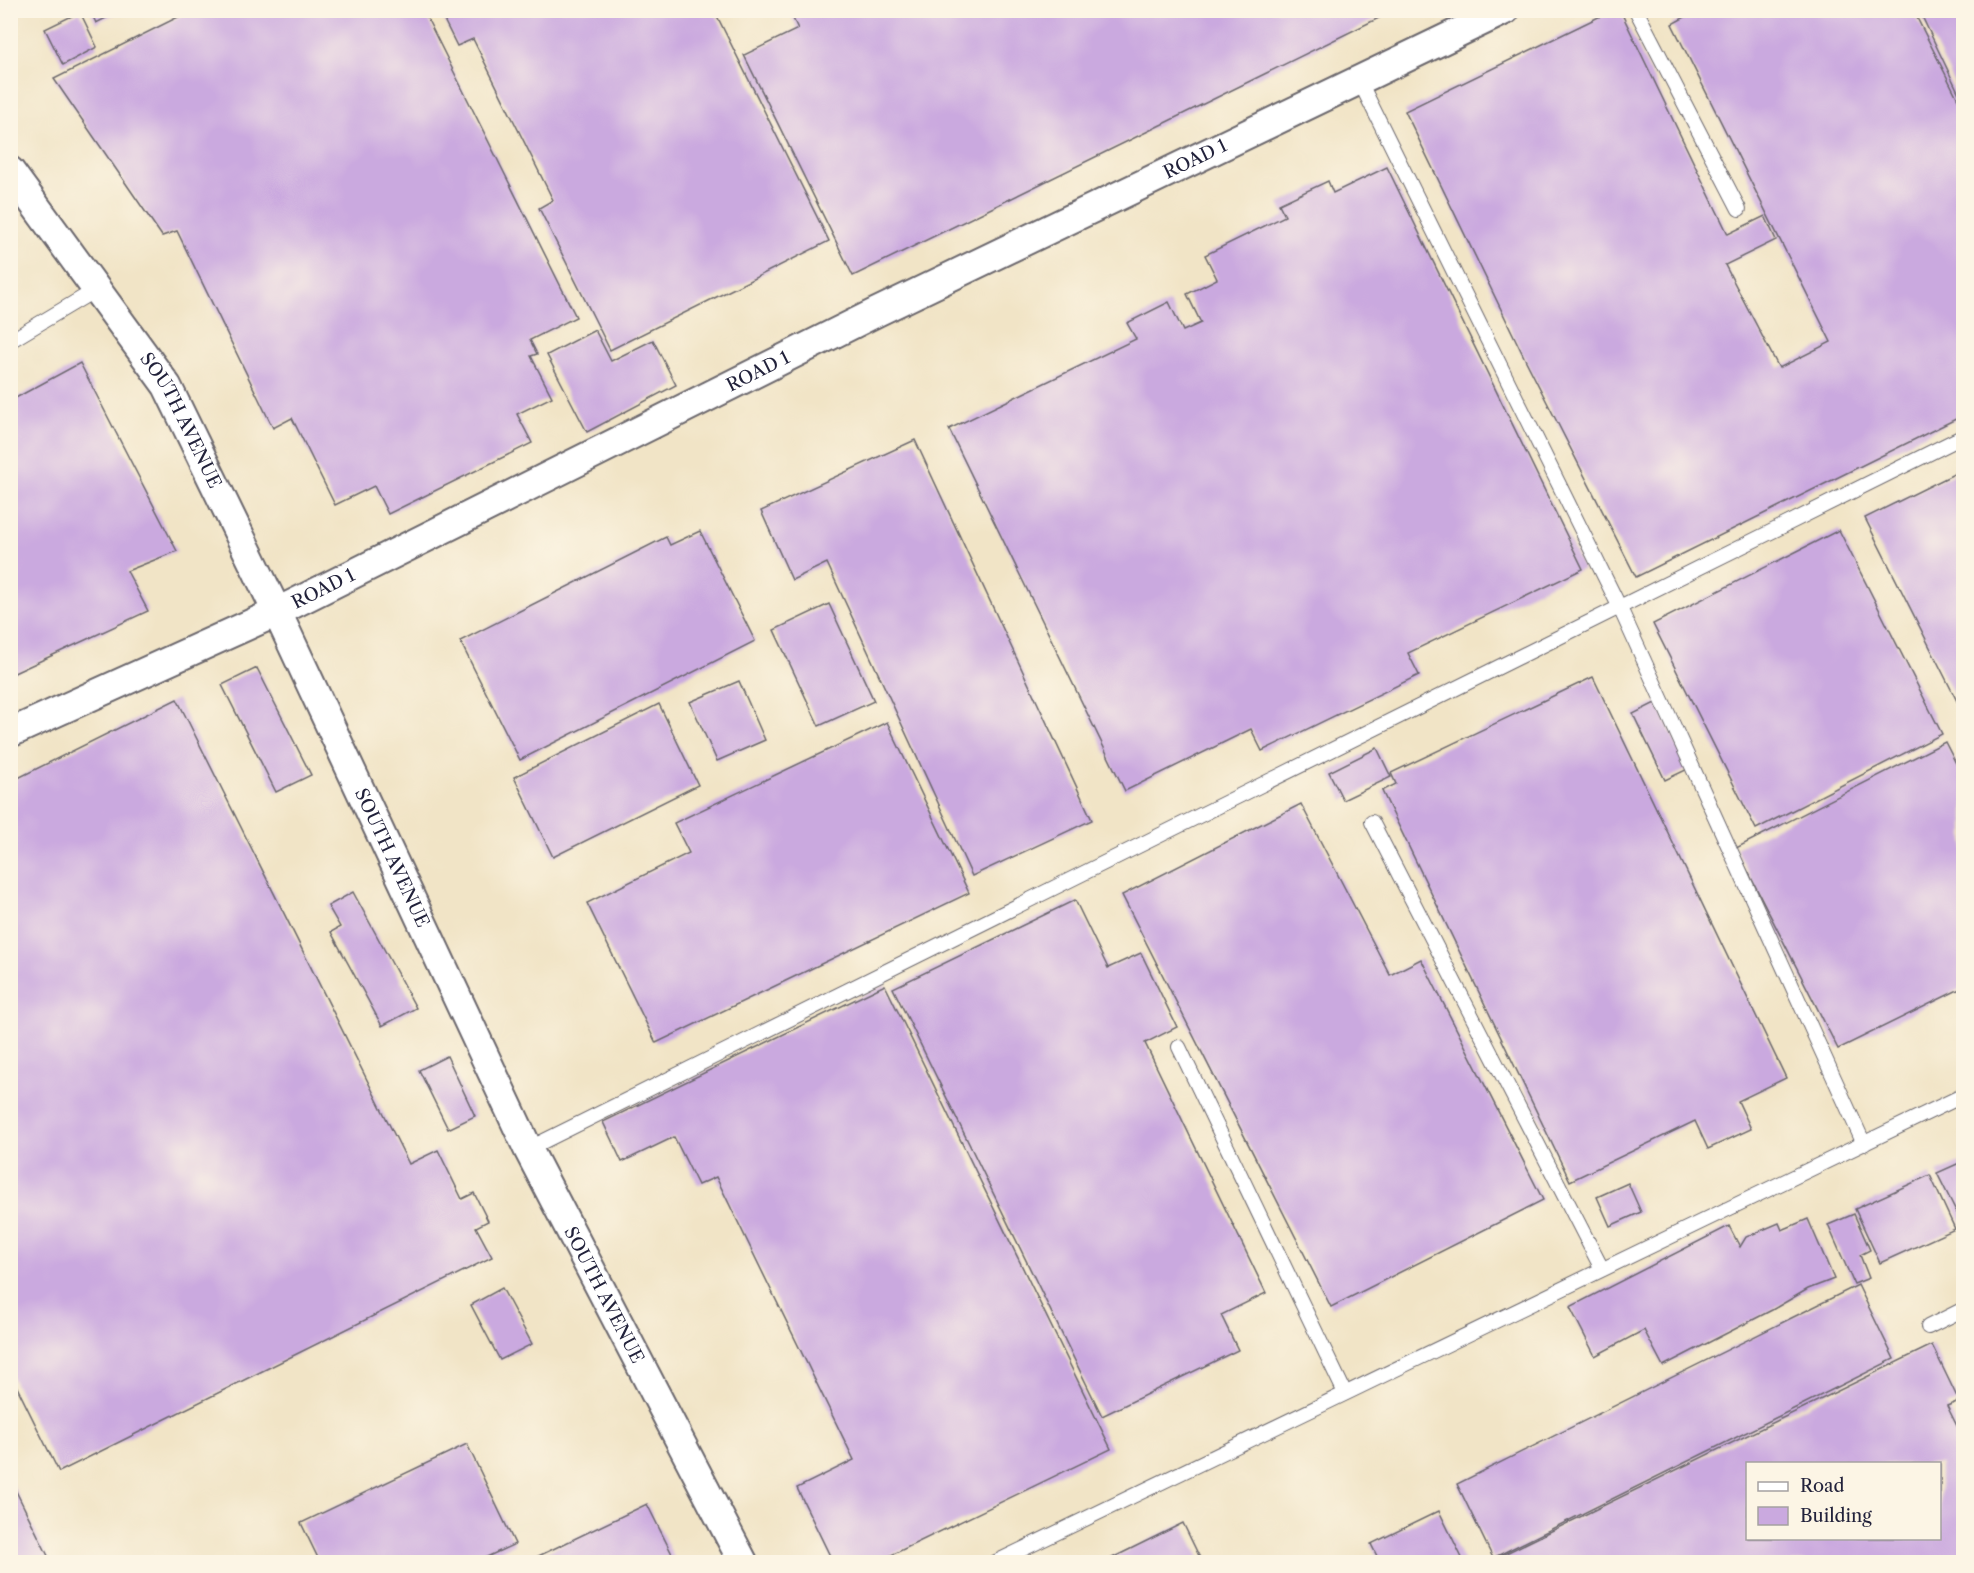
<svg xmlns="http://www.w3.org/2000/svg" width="1974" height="1573" font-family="'Libre Caslon Text',serif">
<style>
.building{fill:#caa9df;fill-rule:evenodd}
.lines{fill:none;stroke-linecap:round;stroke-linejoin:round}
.service-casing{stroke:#6a666c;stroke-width:16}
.minor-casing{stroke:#6a666c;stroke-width:32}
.service{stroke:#fff;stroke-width:14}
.minor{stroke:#fff;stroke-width:28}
.labels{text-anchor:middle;stroke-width:4.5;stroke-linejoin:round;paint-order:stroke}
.street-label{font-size:18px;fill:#22223b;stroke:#fcf5e5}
</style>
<rect width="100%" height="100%" fill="#fcf5e5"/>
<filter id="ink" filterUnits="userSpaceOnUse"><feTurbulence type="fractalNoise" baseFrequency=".0167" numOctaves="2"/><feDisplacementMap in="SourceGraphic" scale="12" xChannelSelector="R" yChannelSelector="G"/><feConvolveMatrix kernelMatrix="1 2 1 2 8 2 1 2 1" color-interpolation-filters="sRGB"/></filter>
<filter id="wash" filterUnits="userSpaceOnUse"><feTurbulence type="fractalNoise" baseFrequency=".008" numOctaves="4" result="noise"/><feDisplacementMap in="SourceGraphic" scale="24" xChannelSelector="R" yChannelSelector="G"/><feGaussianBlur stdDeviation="1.35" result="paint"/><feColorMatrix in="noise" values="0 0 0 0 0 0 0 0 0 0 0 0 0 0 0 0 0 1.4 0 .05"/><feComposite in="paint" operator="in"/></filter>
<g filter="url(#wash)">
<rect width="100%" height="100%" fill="#f1e4c6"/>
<g id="blocks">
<g class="building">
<polygon points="90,10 122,10 96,23"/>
<polygon points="192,10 423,10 576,317 530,340 537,354 531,356 552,397 517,414 532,443 388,514 374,486 335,505 292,418 273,428 177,231 162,236 54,79"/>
<polygon points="439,10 714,10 829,241 610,350 539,208 553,200 473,39 457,46"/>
<polygon points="789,10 1395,10 853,276 744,55 798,29"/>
<polygon points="1613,10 1620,10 1728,234 1765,216 1776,240 1725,265 1779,368 1831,342 1672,24 1698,10 1913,10 1964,111 1964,415 1636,577 1526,361 1405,111"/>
<polygon points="1919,10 1964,10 1964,104"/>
<polygon points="80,12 97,47 63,65 45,29"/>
<polygon points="1387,167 1583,569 1408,653 1419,675 1262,751 1251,729 1125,791 949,429 1136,339 1127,323 1169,302 1183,331 1201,323 1187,294 1217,279 1205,255 1285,216 1279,204 1328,181 1333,193"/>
<polygon points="595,330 611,361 653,340 676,385 587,432 547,355"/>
<polygon points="80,363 177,551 127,571 148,611 10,675 10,401"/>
<polygon points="915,440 1092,820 972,876 827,563 792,580 761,511"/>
<polygon points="1964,469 1964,715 1865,518"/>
<polygon points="1839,530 1942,734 1756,829 1653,624"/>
<polygon points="700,531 755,641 520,760 460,641 666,537 670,545"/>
<polygon points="829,604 874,701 819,726 774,630"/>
<polygon points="257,668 311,775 276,792 222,685"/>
<polygon points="1593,677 1786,1078 1738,1101 1751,1129 1708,1149 1695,1121 1570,1181 1382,791 1396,784 1391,773"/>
<polygon points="739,681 765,740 717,761 690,702"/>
<polygon points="177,699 409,1164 438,1150 462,1199 474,1193 488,1221 476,1227 492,1257 59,1472 10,1373 10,782"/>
<polygon points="1657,702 1688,769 1665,780 1633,714"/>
<polygon points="659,704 698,785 553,857 514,777"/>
<polygon points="887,722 969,893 656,1043 587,903 689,853 674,823"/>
<polygon points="1945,742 1964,779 1964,987 1838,1049 1736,848"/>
<polygon points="1377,748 1391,777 1343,800 1329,772"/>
<polygon points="1301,804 1390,975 1421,959 1543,1200 1331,1307 1122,895"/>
<polygon points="353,892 416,1008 382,1026 331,932 340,927 328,906"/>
<polygon points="1075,900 1108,968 1141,953 1177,1027 1145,1043 1266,1293 1221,1315 1238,1350 1102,1416 893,988"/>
<polygon points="885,985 1111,1449 877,1562 833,1562 797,1488 854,1460 716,1177 698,1185 674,1137 622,1162 603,1122"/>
<polygon points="447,1056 475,1116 448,1129 419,1070"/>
<polygon points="1964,1161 1964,1227 1937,1173"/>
<polygon points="1930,1175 1955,1229 1880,1263 1855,1209"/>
<polygon points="1628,1183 1641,1212 1610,1226 1597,1197"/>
<polygon points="1854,1214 1870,1250 1860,1255 1869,1278 1854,1284 1828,1225"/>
<polygon points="1808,1219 1834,1279 1808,1289 1772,1310 1663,1366 1644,1330 1595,1356 1570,1307 1729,1226 1740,1247 1746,1237 1779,1223 1782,1230"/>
<polygon points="1858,1285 1894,1359 1493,1558 1457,1484"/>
<polygon points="502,1288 532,1344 500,1360 471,1305"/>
<path d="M1932 1345 1959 1401 1947 1406 1964 1440V1562H1488ZM1748 1464H1940V1538H1748Z"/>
<polygon points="467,1444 515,1544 476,1562 320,1562 301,1523"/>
<polygon points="10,1479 51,1562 10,1562"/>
<polygon points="647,1504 676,1562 526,1562"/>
<polygon points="1439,1511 1464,1562 1380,1562 1371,1544"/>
<polygon points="1183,1523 1202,1562 1104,1562"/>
</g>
</g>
</g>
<g filter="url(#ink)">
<use href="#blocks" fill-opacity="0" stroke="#6a666c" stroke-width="1.5"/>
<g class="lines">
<defs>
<g id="service">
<polyline points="1636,10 1739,209"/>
<polyline points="1359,80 1620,608 1864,1144"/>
<polyline points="10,341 97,289"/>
<polyline points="1372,822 1602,1269"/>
<polyline points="1179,1047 1345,1393"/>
<polyline points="528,1149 1964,436"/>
<polyline points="1928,1327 1964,1309"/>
<polyline points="996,1562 1964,1095"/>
</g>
<g id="minor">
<path id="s1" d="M10 171 167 386 277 612 528 1149 743 1562"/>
<path id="s2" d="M10 733 277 612 877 312 1505 10"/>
</g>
</defs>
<use href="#service" class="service-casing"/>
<use href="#minor" class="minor-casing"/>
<use href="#service" class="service"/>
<use href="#minor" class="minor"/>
</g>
</g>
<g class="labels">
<g class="street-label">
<text dy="6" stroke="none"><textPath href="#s2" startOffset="1317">ROAD 1</textPath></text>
<text dy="6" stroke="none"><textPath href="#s2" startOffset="831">ROAD 1</textPath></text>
<text dy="6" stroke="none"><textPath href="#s1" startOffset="303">SOUTH AVENUE</textPath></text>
<text dy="6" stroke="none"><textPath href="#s2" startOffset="345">ROAD 1</textPath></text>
<text dy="6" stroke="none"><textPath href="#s1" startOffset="789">SOUTH AVENUE</textPath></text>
<text dy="6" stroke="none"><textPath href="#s1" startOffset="1275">SOUTH AVENUE</textPath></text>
</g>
</g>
<rect width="1974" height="1573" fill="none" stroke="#fcf5e5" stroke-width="36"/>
<rect x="1746" y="1462" width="195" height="78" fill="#fcf5e5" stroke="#a5a1a1" stroke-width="1.5"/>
<rect x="1758" y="1482" width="30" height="9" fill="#ffffff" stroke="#a5a1a1" stroke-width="1.5"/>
<text x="1800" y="1492" font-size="18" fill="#22223b">Road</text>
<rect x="1758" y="1507" width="30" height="18" fill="#caa9df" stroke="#a5a1a1" stroke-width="1.5"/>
<text x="1800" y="1522" font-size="18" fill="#22223b">Building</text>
</svg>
